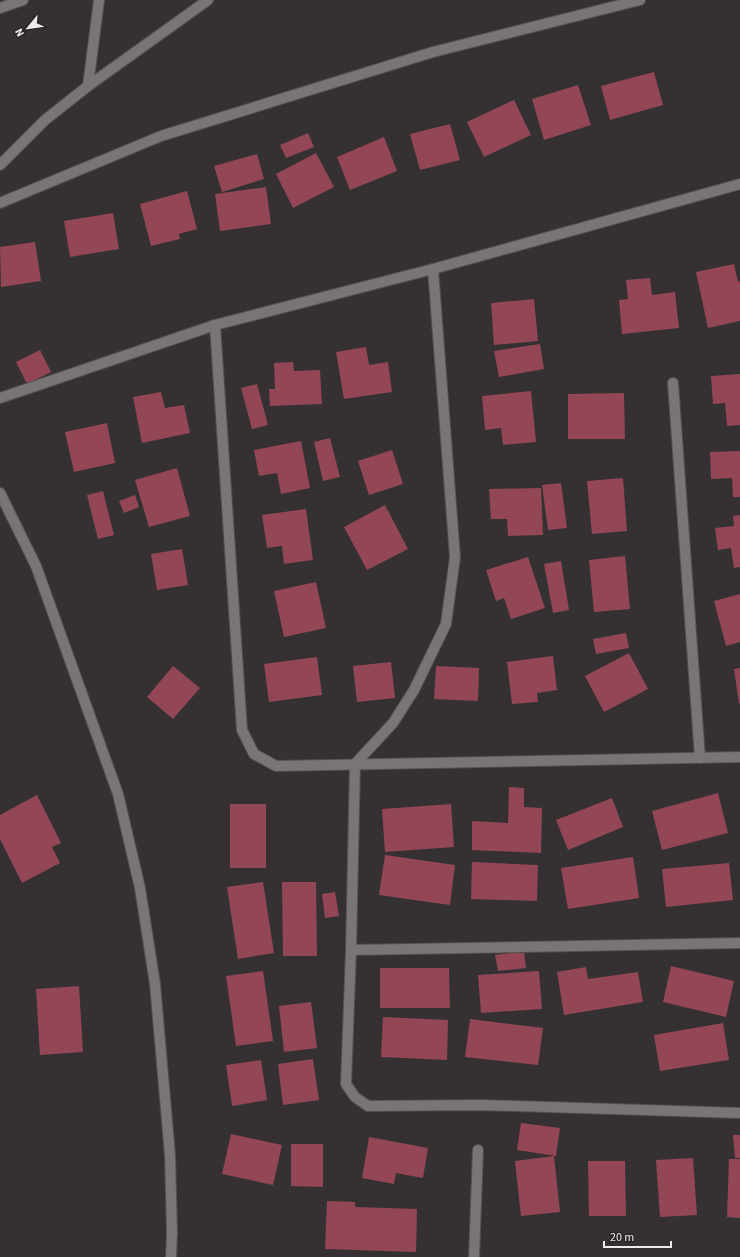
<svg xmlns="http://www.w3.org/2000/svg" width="740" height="1257" font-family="'Source Sans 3',sans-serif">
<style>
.building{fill:#934656}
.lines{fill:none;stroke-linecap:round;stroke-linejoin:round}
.minor-casing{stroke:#535050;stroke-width:12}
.minor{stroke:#797575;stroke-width:10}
</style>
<rect width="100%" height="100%" fill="#353132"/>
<g class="building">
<polygon points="654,72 663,105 610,120 601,86"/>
<polygon points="578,85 591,125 544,140 532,99"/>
<polygon points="514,100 531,135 484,157 467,122"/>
<polygon points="450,124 460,160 420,170 410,134"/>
<polygon points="308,133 314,147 286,158 280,145"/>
<polygon points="384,137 397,171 350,190 337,157"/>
<polygon points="316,153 334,187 293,208 276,174"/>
<polygon points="257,154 264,179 222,192 214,166"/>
<polygon points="266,187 271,224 220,231 215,194"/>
<polygon points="187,191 197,229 179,234 180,239 151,246 140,204"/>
<polygon points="113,213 119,249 70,257 64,221"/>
<polygon points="35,242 41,281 1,287 0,247"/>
<polygon points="734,264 738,282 740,281 740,321 708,328 696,272"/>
<polygon points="650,278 652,295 675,292 679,328 622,334 619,300 628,299 626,280"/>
<polygon points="534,299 538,341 494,345 491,303"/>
<polygon points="540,344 544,369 499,377 494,351"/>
<polygon points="366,347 369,365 388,362 392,392 344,399 336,352"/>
<polygon points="40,350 51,372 27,384 16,362"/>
<polygon points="293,362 294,371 320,370 322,404 270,406 269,389 275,389 274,363"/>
<polygon points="740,374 740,425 727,426 725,403 713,404 711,376"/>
<polygon points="257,384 268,425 252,429 241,388"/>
<polygon points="531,391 536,442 503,445 501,428 485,430 482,396"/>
<polygon points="161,392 165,408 184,405 190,433 142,443 133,397"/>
<polygon points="624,393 625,439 568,439 568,394"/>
<polygon points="107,423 115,463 74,472 65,432"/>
<polygon points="330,438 340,477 323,481 314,442"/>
<polygon points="301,441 310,488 281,494 277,473 259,476 254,450"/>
<polygon points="392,450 403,484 369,495 358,461"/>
<polygon points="740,451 740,497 733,497 732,478 711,479 710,452"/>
<polygon points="177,468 190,516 149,527 135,480"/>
<polygon points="623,478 627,531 592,534 587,481"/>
<polygon points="561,483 567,528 548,530 542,485"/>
<polygon points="541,488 543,535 508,536 507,519 491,519 489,489"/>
<polygon points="103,491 114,535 98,539 87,495"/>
<polygon points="135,495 139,507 124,513 119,501"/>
<polygon points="385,505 408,549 367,570 344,527"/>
<polygon points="306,509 313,560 284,564 282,546 267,548 262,515"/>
<polygon points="740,515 740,567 734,568 731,548 718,550 715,528 734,526 733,516"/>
<polygon points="182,549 188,585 157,590 151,554"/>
<polygon points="625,556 630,609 594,612 589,560"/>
<polygon points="528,557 545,608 511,619 504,598 496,601 486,570"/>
<polygon points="561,561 569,610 553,613 544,564"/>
<polygon points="316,582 326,628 284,637 274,591"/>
<polygon points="740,594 740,642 726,646 714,601"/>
<polygon points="626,633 629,648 596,654 593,639"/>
<polygon points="629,653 648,689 604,712 585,676"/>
<polygon points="553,656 557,690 537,693 538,702 512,704 507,662"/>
<polygon points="317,657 322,695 269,702 264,664"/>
<polygon points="391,662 395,698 357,702 353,666"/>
<polygon points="173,666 200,688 173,719 147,697"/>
<polygon points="436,666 479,668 478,701 434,699"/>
<polygon points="740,668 740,703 739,704 734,669"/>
<polygon points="509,787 524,788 524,807 542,808 541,853 472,850 472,821 508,823"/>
<polygon points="718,793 728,833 662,850 652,811"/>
<polygon points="37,795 61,843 52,847 60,863 22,883 0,839 0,815"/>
<polygon points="612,798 623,827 568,850 556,820"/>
<rect x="230" y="804" width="36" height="64"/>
<polygon points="451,804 454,847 385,852 382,809"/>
<polygon points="385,855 455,865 450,905 379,895"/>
<polygon points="633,857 639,898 568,909 561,868"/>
<polygon points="472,862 538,865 537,901 471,899"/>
<polygon points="729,863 733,900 666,907 662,869"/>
<polygon points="263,882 274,953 238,959 227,887"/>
<polygon points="282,882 316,882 317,956 283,956"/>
<polygon points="335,892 339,916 325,918 322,894"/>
<polygon points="524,951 526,968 498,971 495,955"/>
<polygon points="671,966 734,981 726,1017 663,1002"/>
<polygon points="586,967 588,979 638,972 643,1002 564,1015 557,972"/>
<polygon points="380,968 449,968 450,1008 380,1008"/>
<polygon points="263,971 273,1041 236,1046 226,976"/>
<polygon points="539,971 542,1009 481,1013 478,975"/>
<polygon points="79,986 83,1052 40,1055 36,989"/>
<polygon points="311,1002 317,1048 284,1052 279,1006"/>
<polygon points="383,1017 448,1020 447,1060 381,1057"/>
<polygon points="470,1019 543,1028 538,1065 465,1057"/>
<polygon points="723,1023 729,1060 660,1071 654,1035"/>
<polygon points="313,1059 319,1100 283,1105 278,1064"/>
<polygon points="261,1060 267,1100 232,1106 226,1065"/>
<polygon points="521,1123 560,1128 556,1156 517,1150"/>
<polygon points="231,1134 282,1145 273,1185 222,1174"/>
<polygon points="733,1135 740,1135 740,1158 735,1158"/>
<polygon points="369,1137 428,1148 423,1178 396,1173 394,1184 362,1178"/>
<polygon points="291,1144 323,1144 323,1187 291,1186"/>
<polygon points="554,1156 560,1212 521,1216 515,1161"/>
<polygon points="693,1158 697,1215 660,1217 656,1160"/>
<polygon points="729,1159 740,1159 740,1218 727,1217"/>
<polygon points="588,1161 625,1161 626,1216 589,1216"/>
<polygon points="327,1201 355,1202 355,1207 417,1209 416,1252 325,1249"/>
</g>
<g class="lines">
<defs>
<g id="minor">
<polyline points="0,8 23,0"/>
<polyline points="88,86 99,0"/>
<polyline points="0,165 45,120 88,86 208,0"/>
<polyline points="0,203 161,136 433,52 640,0"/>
<polyline points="433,269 455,557 446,624 414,690 393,723 355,764 351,950 346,1084 355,1097 368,1106 480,1105 740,1113"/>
<polyline points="215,325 242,730 254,754 276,766 740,757"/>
<polyline points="673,383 700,758"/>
<polyline points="0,398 215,325 433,269 740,184"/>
<polyline points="0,493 36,566 118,794 140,888 155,984 170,1155 172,1233 171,1257"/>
<polyline points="351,950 740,943"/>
<polyline points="474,1257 478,1150"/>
</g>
</defs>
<use href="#minor" class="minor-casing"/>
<use href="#minor" class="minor"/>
</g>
<g transform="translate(28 28) rotate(241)" stroke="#2b2728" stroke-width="3" paint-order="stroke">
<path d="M0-3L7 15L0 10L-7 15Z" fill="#eeebec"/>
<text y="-6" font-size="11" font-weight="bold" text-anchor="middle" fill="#eeebec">N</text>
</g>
<path d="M604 1241v6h67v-6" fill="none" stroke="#eeebec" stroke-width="2"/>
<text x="610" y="1241" font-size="12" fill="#eeebec" stroke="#2b2728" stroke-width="3" paint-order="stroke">20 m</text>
</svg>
